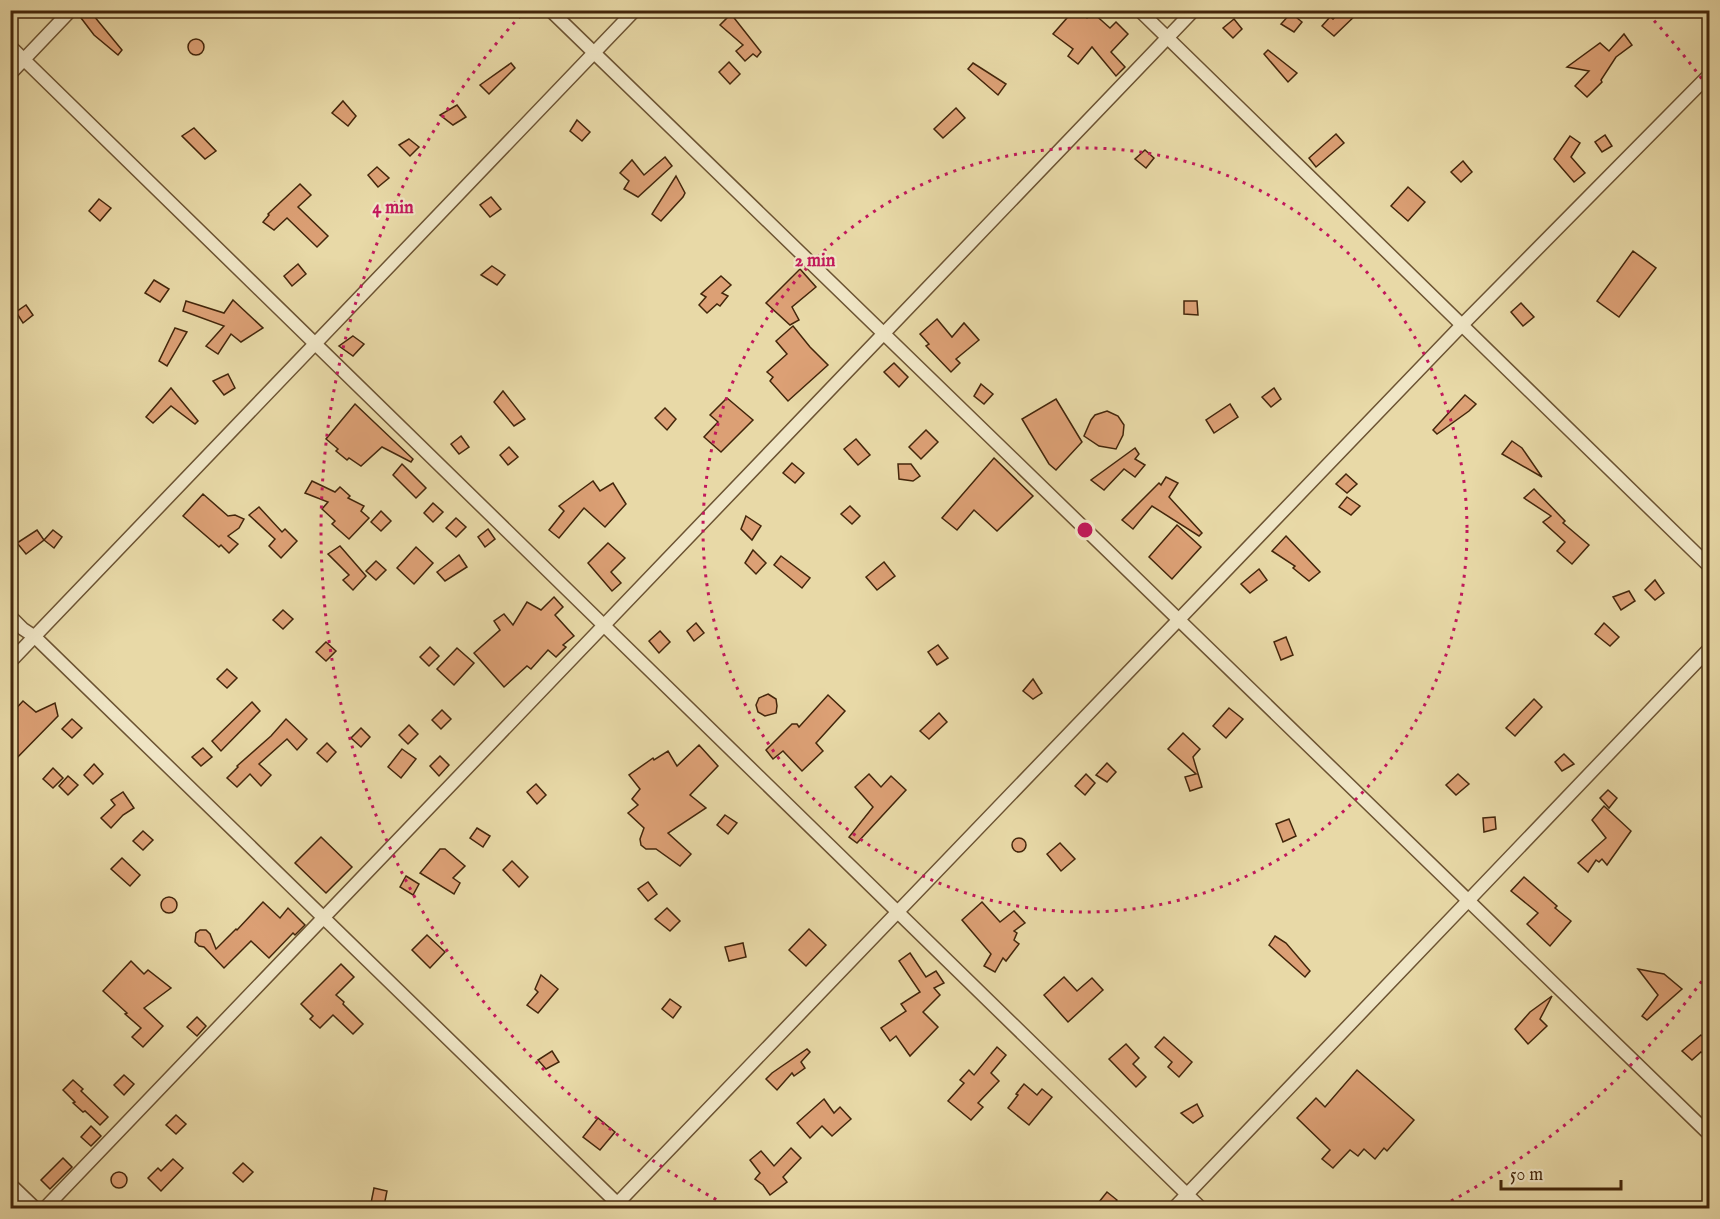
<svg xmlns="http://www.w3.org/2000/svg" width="1720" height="1219" font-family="'IM FELL English',serif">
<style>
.building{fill:#dca075;stroke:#43260b;stroke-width:1.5}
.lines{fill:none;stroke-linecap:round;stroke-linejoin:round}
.street-casing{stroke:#6c5332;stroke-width:15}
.street{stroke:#f0e6c6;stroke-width:12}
.ring{fill:none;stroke:#c2185b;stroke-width:3;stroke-dasharray:3 6}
.centre{fill:#c2185b;stroke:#f0e6c6;stroke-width:3}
.ring-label{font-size:18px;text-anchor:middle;font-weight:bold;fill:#c2185b;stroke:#f0e6c6;stroke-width:4.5;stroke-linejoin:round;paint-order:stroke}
</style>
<rect width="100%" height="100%" fill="#e8d9a7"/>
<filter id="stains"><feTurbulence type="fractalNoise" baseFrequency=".00333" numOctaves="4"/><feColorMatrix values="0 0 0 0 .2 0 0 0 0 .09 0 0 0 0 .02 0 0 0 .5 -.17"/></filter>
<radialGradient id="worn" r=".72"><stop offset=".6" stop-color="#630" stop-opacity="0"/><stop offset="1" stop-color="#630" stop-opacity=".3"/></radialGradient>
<g class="building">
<polygon points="79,10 89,10 122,50 118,55 94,35 78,14"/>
<polygon points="1074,10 1079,10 1087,18 1092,12 1110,28 1116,22 1128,34 1111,52 1125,67 1116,76 1092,47 1078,64 1068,56 1073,49 1053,34"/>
<polygon points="1343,10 1361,10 1334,36 1322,26 1330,17 1333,19"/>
<polygon points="1291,13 1302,22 1294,32 1281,24"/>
<polygon points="731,14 761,52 757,57 753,54 745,61 736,51 743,45 720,25"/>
<polygon points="1234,19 1242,29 1233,38 1223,28"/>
<polygon points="1624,34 1632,45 1616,57 1601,80 1602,82 1587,97 1575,86 1589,71 1567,67 1600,43 1609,51"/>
<circle cx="196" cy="47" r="8"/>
<polygon points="1268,50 1297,73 1288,82 1264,54"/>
<polygon points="729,62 740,74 730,84 719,72"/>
<polygon points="511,63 515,68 489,94 480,85"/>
<polygon points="973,63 1006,84 998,95 968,69"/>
<polygon points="343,101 356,116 348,126 332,113"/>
<polygon points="457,105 466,117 453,125 440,115"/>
<polygon points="956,108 965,118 943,138 934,129"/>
<polygon points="577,120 590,132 582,141 570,131"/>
<polygon points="194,128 216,151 205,159 182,136"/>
<polygon points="1336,134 1344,143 1316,167 1309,158"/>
<polygon points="1605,135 1612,146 1602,152 1595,142"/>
<polygon points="1570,136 1580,143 1571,157 1585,173 1574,182 1554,159"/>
<polygon points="409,139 419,147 410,156 399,145"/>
<polygon points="1145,150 1154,158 1146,168 1135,159"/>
<polygon points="665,157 672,166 638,197 624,189 629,181 620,173 632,160 644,175"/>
<polygon points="1463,161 1472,172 1461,182 1451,172"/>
<polygon points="377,167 389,178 378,187 368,175"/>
<polygon points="676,176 685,193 683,197 661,221 652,214"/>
<polygon points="300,184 311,195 298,207 328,236 317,247 287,218 274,230 263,222 269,215 268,214"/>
<polygon points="1408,187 1425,202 1408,221 1391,206"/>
<polygon points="491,197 501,209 490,217 480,205"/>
<polygon points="99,199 111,208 100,221 89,211"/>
<polygon points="1633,251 1656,268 1619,317 1597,301"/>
<polygon points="298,264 306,274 292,286 284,276"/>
<polygon points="492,266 505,275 497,285 481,275"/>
<polygon points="800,269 816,287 792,307 799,320 790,325 766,303"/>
<polygon points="721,276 731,285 722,293 728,296 720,306 717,304 707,313 699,305 706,297 701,294"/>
<polygon points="154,280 169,289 160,302 145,293"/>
<polygon points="233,300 263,328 241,342 231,334 218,354 206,346 224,326 183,311 186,301 224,313"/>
<polygon points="1184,301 1197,301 1198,315 1184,314"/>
<polygon points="1521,303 1534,317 1523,326 1511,312"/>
<polygon points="26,305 33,315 23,323 16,312"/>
<polygon points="937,319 952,337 964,323 979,340 956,359 960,363 951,372 926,346 929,344 920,334"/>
<polygon points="793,326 810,347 828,365 788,401 770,381 773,377 767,372 787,354 776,341"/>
<polygon points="175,328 187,332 167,366 159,361"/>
<polygon points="353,336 364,344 353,356 339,346"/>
<polygon points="894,363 908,377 899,387 884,372"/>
<polygon points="228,374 235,388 224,395 213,381"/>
<polygon points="981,384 993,394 984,404 974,396"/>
<polygon points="171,388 198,421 195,424 171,406 153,423 146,417"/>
<polygon points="1274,388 1281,399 1271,407 1262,397"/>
<polygon points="503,391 525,419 514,426 494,402"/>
<polygon points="1465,395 1476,404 1469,411 1437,434 1433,430"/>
<polygon points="727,398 753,420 721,452 704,437 718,422 710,415"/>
<polygon points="1056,399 1082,442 1056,470 1049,464 1022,419"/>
<polygon points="355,404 413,459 411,462 382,447 361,466 349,458 347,460 336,451 338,449 326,439"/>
<polygon points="1230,404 1238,417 1214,433 1206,420"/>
<polygon points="665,408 676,419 667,430 655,418"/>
<polygon points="1107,411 1118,416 1124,425 1123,435 1116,449 1099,446 1084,436 1091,420 1095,415"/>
<polygon points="926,430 938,442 921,459 909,447"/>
<polygon points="461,436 469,447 459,454 451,444"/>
<polygon points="856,439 870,455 858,465 844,449"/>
<polygon points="1512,441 1522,448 1542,477 1502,454"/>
<polygon points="509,447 518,457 508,465 500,455"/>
<polygon points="1135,448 1139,454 1135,459 1145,465 1135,477 1124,469 1104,490 1091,480"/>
<polygon points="994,458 1033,496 997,531 974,510 957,530 942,518"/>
<polygon points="792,463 804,473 795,483 783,473"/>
<polygon points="402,464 426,488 416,498 393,475"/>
<polygon points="898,464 911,464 920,476 913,481 899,479"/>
<polygon points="1346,474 1357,484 1347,493 1336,484"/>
<polygon points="1166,477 1178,483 1169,497 1202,533 1199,536 1152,506 1133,529 1122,520 1159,483 1161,485"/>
<polygon points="312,481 335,492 340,487 350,496 348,498 364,506 361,511 369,518 349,539 332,524 335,521 322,509 328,502 305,493"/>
<polygon points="593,481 600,491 613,483 626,504 605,527 584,508 559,538 549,530 564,511 559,506"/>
<polygon points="1534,489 1565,521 1563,523 1589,545 1572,564 1557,551 1565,542 1543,522 1551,516 1524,498"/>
<polygon points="203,494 228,516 235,515 244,519 239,528 228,536 238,544 229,553 221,545 219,547 183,516"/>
<polygon points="1347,497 1360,506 1351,515 1339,507"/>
<polygon points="433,503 443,512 433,522 424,513"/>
<polygon points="850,506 860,516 852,524 841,514"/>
<polygon points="259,507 282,532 285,529 297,541 281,558 269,546 275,539 249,515"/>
<polygon points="381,511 391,521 381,531 371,522"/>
<polygon points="746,516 761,526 752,540 741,529"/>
<polygon points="456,518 466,527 456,537 446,528"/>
<polygon points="1177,525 1201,547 1172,579 1149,557"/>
<polygon points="488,529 495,539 485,547 478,537"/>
<polygon points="37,530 44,540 26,554 17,543"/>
<polygon points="53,530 62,537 54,548 44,540"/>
<polygon points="1286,536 1320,572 1309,581 1293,568 1295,566 1272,551"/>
<polygon points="608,543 625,558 611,572 621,583 612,591 588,563"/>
<polygon points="340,546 366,576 353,590 343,580 349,575 328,554"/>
<polygon points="416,547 433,563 414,584 397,568"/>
<polygon points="753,550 766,563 756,574 745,563"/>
<polygon points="459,555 467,567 445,581 437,572"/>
<polygon points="781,556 810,578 802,588 774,565"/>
<polygon points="376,561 386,570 376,580 366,571"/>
<polygon points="884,562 895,576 877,590 866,577"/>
<polygon points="1259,569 1267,580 1250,593 1241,584"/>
<polygon points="1655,580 1664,593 1655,600 1645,590"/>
<polygon points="1629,591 1635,601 1621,610 1613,597"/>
<polygon points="554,597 563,607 555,615 574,636 563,645 566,647 556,657 548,650 531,669 527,666 504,687 474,653 500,630 494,621 504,614 513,625 527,602 541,610"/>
<polygon points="283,610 293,619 283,629 273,620"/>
<polygon points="696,623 704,633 694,641 687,631"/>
<polygon points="1604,623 1619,637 1610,646 1595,634"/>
<polygon points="660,631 670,642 659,653 649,641"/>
<polygon points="1286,637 1293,655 1281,660 1274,642"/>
<polygon points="326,642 336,651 326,661 316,652"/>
<polygon points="938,645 948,658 937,665 928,652"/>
<polygon points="430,647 439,656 429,666 420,657"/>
<polygon points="457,648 474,663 454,685 437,669"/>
<polygon points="227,669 237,678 227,688 217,679"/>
<polygon points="1033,679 1042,693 1033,699 1023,691"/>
<polygon points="768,694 776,699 777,706 776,713 765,716 758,712 756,705 759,698"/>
<polygon points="828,695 845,711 816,743 823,751 802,771 783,751 773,759 766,750 792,724 797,724 799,727"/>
<polygon points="1534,699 1542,707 1515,736 1506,728"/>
<polygon points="23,701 36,712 55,703 58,716 10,765 10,715"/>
<polygon points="252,702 260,711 221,751 212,741"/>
<polygon points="1229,708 1243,719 1226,738 1213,726"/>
<polygon points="442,710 451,719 441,729 432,720"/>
<polygon points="939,713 947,722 929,739 920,731"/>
<polygon points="72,719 82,728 72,738 62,729"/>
<polygon points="286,719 307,739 297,750 287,739 259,764 271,775 261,786 250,774 237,787 227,778 238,767 237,766 271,736"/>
<polygon points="409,725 418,734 408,744 399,735"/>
<polygon points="361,728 370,737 361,747 351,738"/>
<polygon points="1183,733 1200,749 1193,757 1202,787 1190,791 1185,777 1196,774 1168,749"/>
<polygon points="327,743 336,752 327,762 317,753"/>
<polygon points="699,745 718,766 690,795 706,808 668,833 691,854 680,866 656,849 646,849 641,845 640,839 644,828 628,813 638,805 632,799 640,789 629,775 653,758 654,760 668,751 677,766"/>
<polygon points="203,748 212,757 201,766 192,757"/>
<polygon points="402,749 416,759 401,778 388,767"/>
<polygon points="1564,754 1574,764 1562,771 1555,762"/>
<polygon points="440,756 449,765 439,776 430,766"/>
<polygon points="1107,763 1116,772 1107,782 1096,775"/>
<polygon points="94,764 103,774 93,784 84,775"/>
<polygon points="53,768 63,778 53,788 43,779"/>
<polygon points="869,774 881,787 891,776 906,790 857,843 849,837 873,807 855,787"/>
<polygon points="1086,774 1095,783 1085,795 1075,786"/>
<polygon points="1458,774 1469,784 1456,795 1446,785"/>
<polygon points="68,776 78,785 68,795 59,786"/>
<polygon points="536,784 546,795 537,804 527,792"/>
<polygon points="1608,790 1617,798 1609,808 1600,798"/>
<polygon points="123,792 134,808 123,815 111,828 101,818 115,805 111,800"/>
<polygon points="1604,806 1631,831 1607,865 1602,859 1599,862 1596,860 1588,872 1578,863 1606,838 1592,820"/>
<polygon points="725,815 737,823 728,834 717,825"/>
<polygon points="1495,817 1496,829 1484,832 1483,818"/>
<polygon points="1289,819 1296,836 1283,842 1276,824"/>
<polygon points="477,828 490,836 483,847 470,838"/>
<polygon points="143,831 153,840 143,850 133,841"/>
<polygon points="321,837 352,867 326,893 295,863"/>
<circle cx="1019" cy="845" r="7"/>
<polygon points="1060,843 1075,859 1061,871 1047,854"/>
<polygon points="440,849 445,849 465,866 453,878 460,883 454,894 420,873"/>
<polygon points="122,858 140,875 130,886 111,869"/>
<polygon points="512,861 528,877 519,887 503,870"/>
<polygon points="406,876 419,884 413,895 400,887"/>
<polygon points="1524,877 1557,906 1555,908 1571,921 1550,946 1527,924 1538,913 1511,891"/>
<polygon points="648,882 657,894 648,901 638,889"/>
<circle cx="169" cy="905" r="8"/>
<polygon points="263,902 280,918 288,908 305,925 295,935 293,933 269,958 251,941 224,968 204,947 199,946 195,942 196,933 200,930 206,930 210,934 216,949 236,929 237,930"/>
<polygon points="982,902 1000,922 1014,911 1025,923 1014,931 1017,933 1014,940 1019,944 1006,961 1003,958 995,972 984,966 991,954 962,920"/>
<polygon points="667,908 680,921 670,931 655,919"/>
<polygon points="809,929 826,945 806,966 789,950"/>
<polygon points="427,935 445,952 430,968 412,950"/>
<polygon points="1275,936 1286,943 1310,971 1305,977 1269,945"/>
<polygon points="743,943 746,957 729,961 725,947"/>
<polygon points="910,953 926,977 936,971 944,983 934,988 940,995 923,1012 938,1027 910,1056 896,1036 890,1041 881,1028 906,1011 901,1004 920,992 899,961"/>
<polygon points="131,961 144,974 148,970 171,988 144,1008 163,1026 143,1047 132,1037 141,1028 125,1014 127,1013 103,991"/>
<polygon points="341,964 354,977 336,995 344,1002 343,1004 363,1024 353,1034 333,1015 320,1028 310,1019 313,1016 301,1004"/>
<polygon points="1638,969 1664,974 1682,989 1647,1020 1642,1016 1658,995"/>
<polygon points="541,975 558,989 538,1013 527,1005 538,992 535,989"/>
<polygon points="1064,977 1077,991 1092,978 1103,990 1068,1022 1044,995"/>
<polygon points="1552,996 1540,1019 1547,1026 1528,1044 1515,1029 1530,1012"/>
<polygon points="670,999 681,1007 673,1018 662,1009"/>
<polygon points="197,1017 206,1026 197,1036 187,1027"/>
<polygon points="1701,1035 1710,1043 1710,1059 1701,1052 1692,1060 1682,1051"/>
<polygon points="1164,1037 1192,1062 1179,1077 1168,1067 1172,1062 1155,1047"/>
<polygon points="1126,1044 1139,1058 1133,1064 1146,1077 1136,1087 1109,1059"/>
<polygon points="997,1047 1006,1055 991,1073 999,1081 978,1103 983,1107 971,1120 948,1101 964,1083 960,1080 969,1070 974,1075"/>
<polygon points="807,1049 810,1052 801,1062 805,1068 794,1076 792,1073 777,1090 766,1079 772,1073"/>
<polygon points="552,1051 559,1062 546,1069 538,1060"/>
<polygon points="1357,1070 1414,1120 1387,1151 1384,1148 1375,1159 1364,1149 1358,1156 1350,1150 1333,1168 1322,1159 1330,1150 1297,1118 1316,1098 1325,1107"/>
<polygon points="124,1075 134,1084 124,1095 114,1085"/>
<polygon points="73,1080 83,1089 81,1091 108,1117 100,1125 85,1111 83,1112 73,1103 75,1102 63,1090"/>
<polygon points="1024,1084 1037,1095 1042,1089 1052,1097 1029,1125 1008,1108 1018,1095 1016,1094"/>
<polygon points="824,1099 834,1113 840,1107 851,1119 832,1136 822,1126 810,1138 797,1123"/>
<polygon points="1197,1104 1203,1116 1193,1123 1181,1113"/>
<polygon points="176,1115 186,1124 176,1134 166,1125"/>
<polygon points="598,1118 615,1132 600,1150 583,1137"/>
<polygon points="91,1126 101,1136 91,1146 81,1137"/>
<polygon points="791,1148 801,1158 783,1177 787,1182 770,1195 763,1185 755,1179 760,1173 750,1160 761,1151 774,1166"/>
<polygon points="63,1158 72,1167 50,1189 41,1180"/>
<polygon points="173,1159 183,1168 161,1191 148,1178 158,1168 161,1171"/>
<polygon points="243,1163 253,1172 243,1182 233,1173"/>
<circle cx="119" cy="1180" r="8"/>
<polygon points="374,1188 387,1191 384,1206 371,1203"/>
<polygon points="1107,1192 1117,1200 1110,1209 1106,1209 1099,1202"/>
</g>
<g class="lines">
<defs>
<g id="street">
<polyline points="550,10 1710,1135"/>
<polyline points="1139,10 1710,567"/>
<polyline points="10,46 1201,1208"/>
<polyline points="10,74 71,10"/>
<polyline points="10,616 23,629 35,637 622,1208"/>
<polyline points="10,662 635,10"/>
<polyline points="10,1184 35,1208"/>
<polyline points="45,1208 1194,10"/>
<polyline points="613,1208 1462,325 1710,74"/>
<polyline points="1174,1208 1710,648"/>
</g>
</defs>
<use href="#street" class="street-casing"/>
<use href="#street" class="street"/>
</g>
<g class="ring">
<circle cx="1085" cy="530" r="382"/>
<path d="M1707 974A764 764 0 0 1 1438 1208M732 1208A764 764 0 0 1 522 14M1648 14A764 764 0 0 1 1707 86"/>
</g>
<circle cx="1085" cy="530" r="9" class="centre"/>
<g class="ring-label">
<text x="393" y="213">4 min</text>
<text x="815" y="266">2 min</text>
</g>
<rect width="1720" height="1219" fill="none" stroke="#e8d9a7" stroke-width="36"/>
<rect x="12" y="12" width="1696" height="1195" fill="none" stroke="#43260b" stroke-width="3"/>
<rect x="18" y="18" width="1684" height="1183" fill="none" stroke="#43260b" stroke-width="1.5"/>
<path d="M1501 1180v9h120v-9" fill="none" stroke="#43260b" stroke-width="3"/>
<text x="1510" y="1180" font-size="18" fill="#43260b" stroke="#f0e6c6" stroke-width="4.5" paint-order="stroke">50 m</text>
<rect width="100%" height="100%" filter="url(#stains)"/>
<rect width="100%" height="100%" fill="url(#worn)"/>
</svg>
